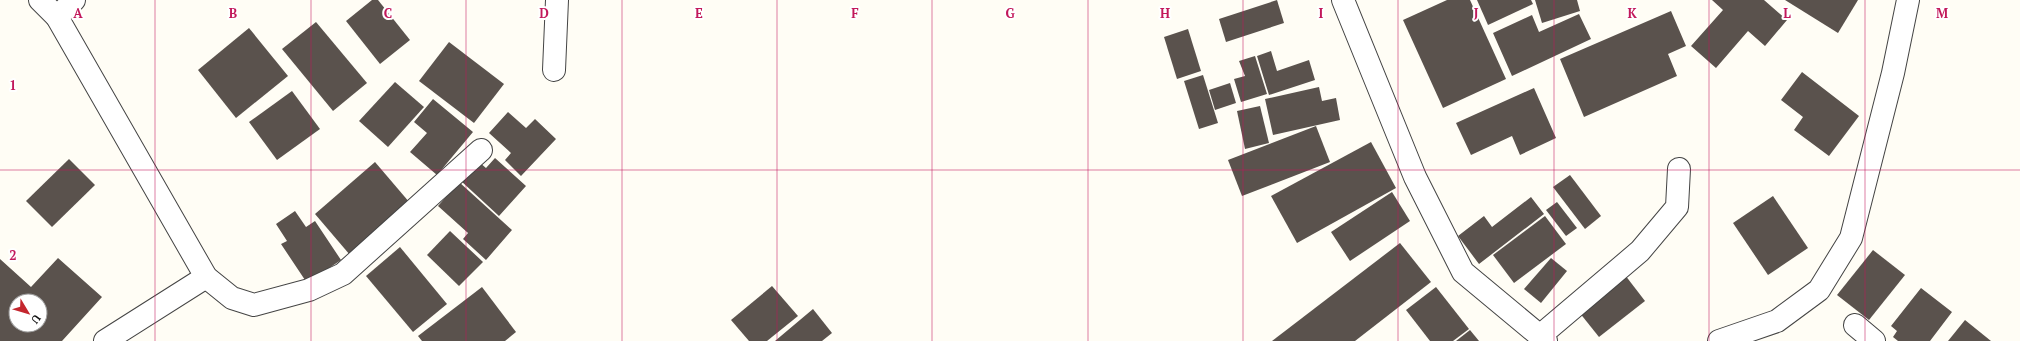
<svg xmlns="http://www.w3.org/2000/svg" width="2020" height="341" font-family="'PT Serif',serif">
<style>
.building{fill:#5a524d;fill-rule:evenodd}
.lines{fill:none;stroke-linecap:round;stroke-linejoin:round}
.street-casing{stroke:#444;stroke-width:24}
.street{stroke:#fff;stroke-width:22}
.grid{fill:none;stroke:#c2185b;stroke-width:1;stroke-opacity:0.55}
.grid-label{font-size:13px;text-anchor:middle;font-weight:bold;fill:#c2185b;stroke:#fff;stroke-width:4;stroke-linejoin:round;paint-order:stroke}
</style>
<rect width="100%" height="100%" fill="#fffdf5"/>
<g class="building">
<polygon points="372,0 378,0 410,40 380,64 346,21"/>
<polygon points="1277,0 1284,23 1226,42 1219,19"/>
<polygon points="1447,0 1470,0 1506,79 1443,108 1403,20"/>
<polygon points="1477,0 1531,0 1533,4 1488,25"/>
<polygon points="1535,0 1577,0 1580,11 1542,23"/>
<polygon points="1712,0 1764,0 1787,20 1765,46 1748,31 1716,68 1691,46 1723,10"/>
<polygon points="1785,0 1858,0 1838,33"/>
<polygon points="1671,11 1686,46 1668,54 1677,76 1584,117 1560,59"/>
<polygon points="1579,14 1591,39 1512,76 1493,33 1532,15 1539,32"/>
<polygon points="316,22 367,83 333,111 282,49"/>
<polygon points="249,28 288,76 236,118 198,70"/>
<polygon points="1188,29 1201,71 1177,79 1164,37"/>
<polygon points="449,42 504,84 474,123 419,81"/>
<polygon points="1271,51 1277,71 1309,60 1315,80 1269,95 1257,56"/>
<polygon points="1255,56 1267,94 1241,102 1234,79 1245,76 1239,61"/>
<polygon points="1802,72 1859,116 1829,156 1794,130 1803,117 1781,100"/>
<polygon points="1203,75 1218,123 1199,129 1184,81"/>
<polygon points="395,82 424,107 388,147 359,121"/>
<polygon points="1230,83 1236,103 1215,110 1209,90"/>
<polygon points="1319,87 1322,101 1336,98 1340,120 1273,135 1265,99"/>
<polygon points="1534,88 1556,138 1520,155 1512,136 1471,155 1456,123"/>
<polygon points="292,91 320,129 277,160 249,122"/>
<polygon points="433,99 473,132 437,175 410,152 427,133 414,122"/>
<polygon points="1260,106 1269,143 1245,149 1237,111"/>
<polygon points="508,112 526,128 535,119 556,139 521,176 505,160 511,153 489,133"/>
<polygon points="1316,126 1330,162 1242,196 1228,160"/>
<polygon points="1371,142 1396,188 1297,243 1271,196"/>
<polygon points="495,158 526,186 499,216 461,181 479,162 486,168"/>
<polygon points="69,159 95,185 52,227 26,201"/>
<polygon points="375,162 410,203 350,255 315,214"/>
<polygon points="1570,175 1601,216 1585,229 1553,187"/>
<polygon points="459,182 512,230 486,260 463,239 468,233 438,206"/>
<polygon points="1392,192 1410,221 1350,261 1331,232"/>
<polygon points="1773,196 1808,248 1768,275 1733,223"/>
<polygon points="1531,197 1544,214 1479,264 1458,236 1484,216 1492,227"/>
<polygon points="1557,202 1577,228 1566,236 1546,210"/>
<polygon points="295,211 306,227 315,221 341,260 307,283 281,244 287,241 276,224"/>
<polygon points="1545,216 1566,244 1514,283 1493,255"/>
<polygon points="450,231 483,262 459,286 427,255"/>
<polygon points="1400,243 1431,282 1355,341 1272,341"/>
<polygon points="400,247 447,304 413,332 366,276"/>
<polygon points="1873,250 1905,275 1869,320 1837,295"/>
<path d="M58 258 102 297 62 341H0V259L31 287ZM16 301H40V325H16Z"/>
<polygon points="1551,258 1567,271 1541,303 1524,289"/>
<polygon points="1625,275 1645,301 1599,337 1579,312"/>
<polygon points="772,286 798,316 767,341 749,341 731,320"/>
<polygon points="482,287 516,332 505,341 422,341 418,336"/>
<polygon points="1436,287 1469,329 1453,341 1430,341 1406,310"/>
<polygon points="1921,288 1952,312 1930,341 1898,341 1893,337 1897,331 1891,326"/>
<polygon points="813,309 832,333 822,341 775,341"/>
<polygon points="1965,320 1991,341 1948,341"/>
<polygon points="1470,330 1479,341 1456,341"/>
</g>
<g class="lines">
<defs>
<g id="street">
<polyline points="40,0 57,17 206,277 232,298 254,305 309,290 343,274 481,150"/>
<polyline points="1343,0 1415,177 1463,272 1546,341"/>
<polyline points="57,17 74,0"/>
<polyline points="554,70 557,0"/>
<polyline points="1855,325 1874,341"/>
<polyline points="1541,335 1640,251 1677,207 1679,169"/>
<polyline points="105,341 206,277"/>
<polyline points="1719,341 1777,321 1819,290 1851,238 1893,73 1908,0"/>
</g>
</defs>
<use href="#street" class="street-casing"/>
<use href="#street" class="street"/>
</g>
<path class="grid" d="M155 0V341M311 0V341M466 0V341M622 0V341M777 0V341M932 0V341M1088 0V341M1243 0V341M1398 0V341M1554 0V341M1709 0V341M1865 0V341M0 170H2020"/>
<g class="grid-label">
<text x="78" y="18">A</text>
<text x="233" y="18">B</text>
<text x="388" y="18">C</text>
<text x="544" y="18">D</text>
<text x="699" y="18">E</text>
<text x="855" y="18">F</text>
<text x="1010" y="18">G</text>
<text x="1165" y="18">H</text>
<text x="1321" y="18">I</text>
<text x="1476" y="18">J</text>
<text x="1632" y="18">K</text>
<text x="1787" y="18">L</text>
<text x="1942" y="18">M</text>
<text x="13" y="90">1</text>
<text x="13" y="260">2</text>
</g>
<g transform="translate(28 313) rotate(128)"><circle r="19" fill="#ffffff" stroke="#a0a0a0"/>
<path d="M0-3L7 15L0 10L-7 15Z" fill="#c4262e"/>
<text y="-6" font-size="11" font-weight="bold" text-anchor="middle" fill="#111111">U</text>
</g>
</svg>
